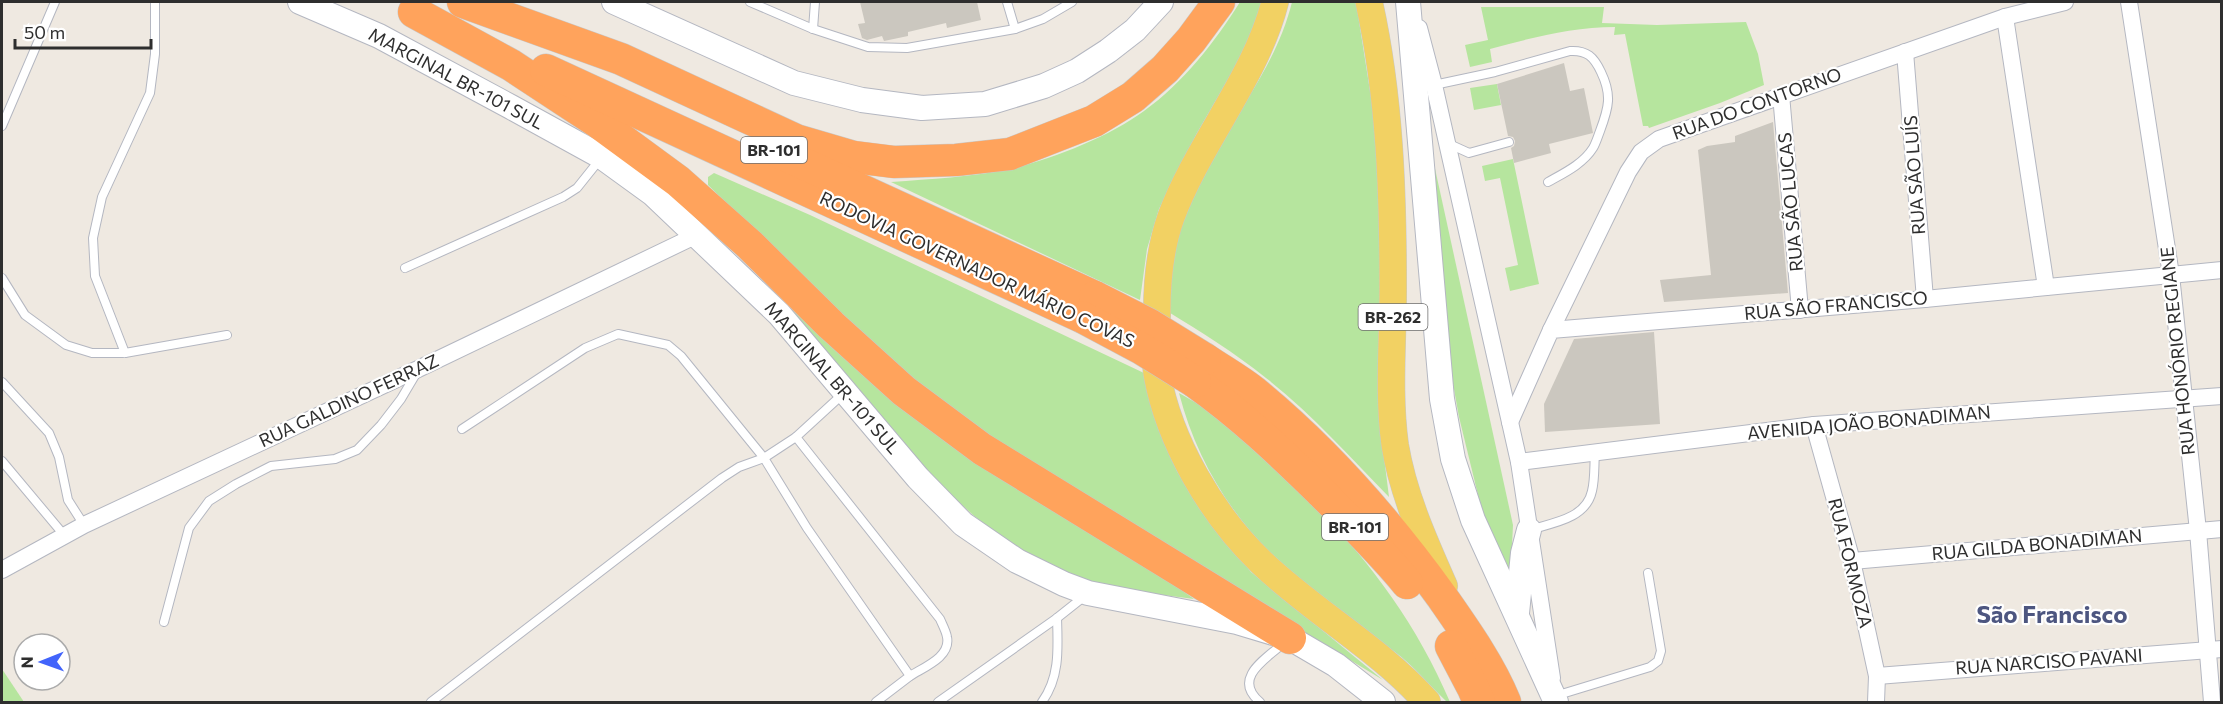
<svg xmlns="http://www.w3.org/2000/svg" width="2223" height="704" font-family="Commissioner,sans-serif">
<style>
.green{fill:#b6e59e}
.building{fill:#cbc7bf}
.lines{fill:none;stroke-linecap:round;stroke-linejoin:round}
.service-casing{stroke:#b4b7c1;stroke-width:10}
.minor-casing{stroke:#b4b7c1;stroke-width:18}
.secondary-casing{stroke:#b4b7c1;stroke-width:26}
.primary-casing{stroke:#c9c9c9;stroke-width:28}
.motorway-casing{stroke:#c9c9c9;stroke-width:33}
.service{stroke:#fff;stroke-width:8}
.minor{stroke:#fff;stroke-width:16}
.secondary{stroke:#fff;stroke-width:24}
.primary{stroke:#f2d163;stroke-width:27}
.motorway{stroke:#ffa35c;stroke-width:32}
.motorway-bridge-casing{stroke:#c9c9c9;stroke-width:33;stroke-linecap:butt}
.motorway-bridge{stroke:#ffa35c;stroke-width:32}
.labels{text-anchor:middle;stroke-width:4.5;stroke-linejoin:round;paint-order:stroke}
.shield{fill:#fff;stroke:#6d6d6d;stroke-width:1.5}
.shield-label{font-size:16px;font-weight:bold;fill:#2e2e2e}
.street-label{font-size:18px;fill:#2e2e2e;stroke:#fff}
.district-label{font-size:24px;font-weight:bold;fill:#4d5680;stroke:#fff}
</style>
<rect width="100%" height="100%" fill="#efe9e1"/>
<g class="green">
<path d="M1240 2H1266L1234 69 1197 133 1159 209 1147 249 1140 300 891 182C931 179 971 177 1010 169 1052 159 1109 137 1144 111 1183 83 1215 42 1240 2Z"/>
<path d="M1292 2H1356L1376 129 1381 205 1382 441 1389 497C1349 456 1311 413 1266 378 1235 353 1201 332 1167 311 1168 292 1166 270 1172 252 1181 219 1203 172 1220 143 1248 97 1279 55 1292 2Z"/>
<path d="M1481 7H1604L1602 23 1657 25 1746 22 1758 54 1764 85 1720 103 1649 128 1648 126H1643L1625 34 1614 35 1615 27C1572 27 1531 38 1490 49L1492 62 1470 67 1465 45 1488 40Z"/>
<polygon points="1497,84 1501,105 1474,110 1470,88"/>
<polygon points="1432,155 1513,525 1510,587 1489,540 1459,417 1446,345"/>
<polygon points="1513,159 1539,284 1510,291 1505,268 1518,265 1500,178 1485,181 1482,166"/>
<polygon points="714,173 810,215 1144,373 1157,425 1177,471 1201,511 1251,572 1383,680 989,440 912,383 708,185 708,177"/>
<polygon points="739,251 1140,560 1194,599 1110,588 1074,576 1021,552 973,515 928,473"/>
<path d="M1179 393C1194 402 1212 410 1226 421 1244 435 1260 453 1277 468 1351 538 1410 608 1450 702H1447C1430 686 1414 666 1395 652 1373 635 1350 621 1328 604 1255 549 1202 482 1179 393Z"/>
<polygon points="2,669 24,702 2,702"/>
</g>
<g class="building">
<polygon points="860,2 977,2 981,20 947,28 946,23 908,32 908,36 884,41 882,36 867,40 862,38 858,24 865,23"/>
<polygon points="1564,63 1570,91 1584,88 1593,133 1549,144 1551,153 1514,163 1511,148 1514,146 1515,141 1513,137 1508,136 1497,84"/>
<polygon points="1773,122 1788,293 1664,302 1660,280 1711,275 1698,150 1707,146 1735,142 1735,136"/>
<polygon points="1654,332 1660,424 1545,432 1544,404 1574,339"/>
</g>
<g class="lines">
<defs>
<g id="service">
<polyline points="750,2 813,29 868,47 907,48 1015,29 1043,19 1072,2"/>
<polyline points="1007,2 1015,29"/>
<polyline points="813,29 815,2"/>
<path d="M1434 85 1495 72 1570 51C1587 50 1594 57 1601 72 1612 95 1609 107 1600 131 1598 136 1596 143 1593 148 1583 164 1564 173 1548 182"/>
<polyline points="2,126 55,2"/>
<polyline points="1447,143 1469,153 1509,142"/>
<polyline points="405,268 563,197 577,188 601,158"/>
<polyline points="2,278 25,315 66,345 92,353 125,353 227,335"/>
<polyline points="125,353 95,276 93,238 102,197 150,93 155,54 155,2"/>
<polyline points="2,382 49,433 59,457 68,500 84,525"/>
<polyline points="844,393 796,437 764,458 807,528 910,676 876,702"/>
<path d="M796 437 940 619C942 624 946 631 947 637 951 657 924 667 910 676"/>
<polyline points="2,461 64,535"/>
<path d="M1529 530C1552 523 1586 519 1592 491 1595 479 1594 465 1595 453"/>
<polyline points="164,622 189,528 209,501 236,484 271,466 335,459 357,450 381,425 401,399 417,372"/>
<polyline points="1555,696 1650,667 1658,661 1661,651 1648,573"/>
<polyline points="431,702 722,478 739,467 764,458 681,356 668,345 618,334 585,348 462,429"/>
<polyline points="938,702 1057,618 1086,595"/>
<path d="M1042 702C1060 677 1058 649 1057 618"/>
<path d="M1260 702C1231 678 1267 658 1285 642"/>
</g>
<g id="minor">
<polyline points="2129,2 2171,275 2198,531 2212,702"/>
<polyline points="2005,17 2046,287"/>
<polyline points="1419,28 1434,85 1519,462 1552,678"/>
<polyline points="1905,52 1925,299"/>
<polyline points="1781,95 1800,310"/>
<polyline points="1551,330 1628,172 1641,152 1659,139 2005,17 2065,2"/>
<polyline points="1510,422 1551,330 1925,299 2222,270"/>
<polyline points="1814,425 1852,561 1877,676 1876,702"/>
<polyline points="1519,462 1814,425 2222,396"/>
<polyline points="1852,561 2222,529"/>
<polyline points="2,570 84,525 418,369 697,235"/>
<polyline points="1877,676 2222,649"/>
</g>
<g id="secondary">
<polyline points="300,2 379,36 511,107 602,157 653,194 779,314 918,478 963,524 1017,561 1064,584 1088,593 1237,622 1290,638 1336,665 1383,702"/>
<polyline points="614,2 794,83 862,100 922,108 985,104 1044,86 1077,71 1108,51 1135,30 1161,2"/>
<polyline points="1408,2 1442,399 1453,459 1473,520 1556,702"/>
<polyline points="1517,613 1523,553 1529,530"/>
</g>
<g id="primary">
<path d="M1275 2C1256 77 1198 144 1171 217 1160 248 1157 279 1157 311 1157 331 1154 354 1157 374 1169 442 1212 515 1261 562 1313 612 1379 648 1427 702"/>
<path d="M1369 2C1390 97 1393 193 1393 290 1393 342 1388 394 1395 445 1403 494 1424 541 1444 586"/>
</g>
<g id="motorway">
<polyline points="463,2 621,59 796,140 854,157 894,162 956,160 1010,154 1094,121 1133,97 1165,69 1191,40 1219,2"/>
<polyline points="414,12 511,65 599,123 678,181 750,245 831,325 904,391 982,449 1290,638"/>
<polyline points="546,70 1082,317"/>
<polyline points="776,151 1095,297"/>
<path d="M1205 359C1221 370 1239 380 1254 392 1326 451 1388 522 1442 597 1465 630 1490 665 1505 702"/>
<path d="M1195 382C1241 415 1278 450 1319 490 1349 520 1380 550 1407 583"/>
<polyline points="1451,646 1473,688 1479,702"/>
</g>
</defs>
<use href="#service" class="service-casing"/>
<use href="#minor" class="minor-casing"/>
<use href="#secondary" class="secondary-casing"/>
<use href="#primary" class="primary-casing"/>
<use href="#motorway" class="motorway-casing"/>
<use href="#service" class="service"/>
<use href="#minor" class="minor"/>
<use href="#secondary" class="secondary"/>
<use href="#primary" class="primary"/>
<use href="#motorway" class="motorway"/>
<defs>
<g id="motorway-bridge">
<polyline points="1095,297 1150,325 1205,359"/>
<polyline points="1082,317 1142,349 1195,382"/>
</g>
</defs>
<use href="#motorway-bridge" class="motorway-bridge-casing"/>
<use href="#motorway-bridge" class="motorway-bridge"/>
</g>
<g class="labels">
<g class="shield">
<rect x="741" y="137" width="66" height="26" rx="4.5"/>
<rect x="1358.5" y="304" width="69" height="26" rx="4.5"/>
<rect x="1322" y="514" width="66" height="26" rx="4.5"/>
</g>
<g class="shield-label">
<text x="774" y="156">BR-101</text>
<text x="1393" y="323">BR-262</text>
<text x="1355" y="533">BR-101</text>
</g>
<g class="street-label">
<text transform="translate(456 79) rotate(28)" y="6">MARGINAL BR-101 SUL</text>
<text transform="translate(1757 104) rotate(-20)" y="6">RUA DO CONTORNO</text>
<text transform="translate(1915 175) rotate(-94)" y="6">RUA SÃO LUÍS</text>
<text transform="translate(1791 202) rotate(-95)" y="6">RUA SÃO LUCAS</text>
<text transform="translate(977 270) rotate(25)" y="6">RODOVIA GOVERNADOR MÁRIO COVAS</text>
<text transform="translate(1836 306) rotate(-5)" y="6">RUA SÃO FRANCISCO</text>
<text transform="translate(2178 351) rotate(-96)" y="6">RUA HONÓRIO REGIANE</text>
<text transform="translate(832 378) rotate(49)" y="6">MARGINAL BR-101 SUL</text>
<text transform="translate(349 401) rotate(-25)" y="6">RUA GALDINO FERRAZ</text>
<text transform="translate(1869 423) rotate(-5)" y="6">AVENIDA JOÃO BONADIMAN</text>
<text transform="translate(2037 545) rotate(-5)" y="6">RUA GILDA BONADIMAN</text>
<text transform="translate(1850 563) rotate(76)" y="6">RUA FORMOZA</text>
<text transform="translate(2049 662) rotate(-4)" y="6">RUA NARCISO PAVANI</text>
</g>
<g class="district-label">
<text x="2052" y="623">São Francisco</text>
</g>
</g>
<rect width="2223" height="704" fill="none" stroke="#2e2e2e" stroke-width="6"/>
<g transform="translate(42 662) rotate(269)"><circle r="28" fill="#ffffff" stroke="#ababab" stroke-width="1.5"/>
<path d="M0-4.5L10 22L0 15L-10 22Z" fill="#4264fb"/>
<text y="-9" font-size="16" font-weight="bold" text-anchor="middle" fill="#2e2e2e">N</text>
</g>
<path d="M15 39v9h136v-9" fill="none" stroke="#2e2e2e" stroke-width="3"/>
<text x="24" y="39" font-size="18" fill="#2e2e2e" stroke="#ffffff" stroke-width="4.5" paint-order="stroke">50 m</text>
</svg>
